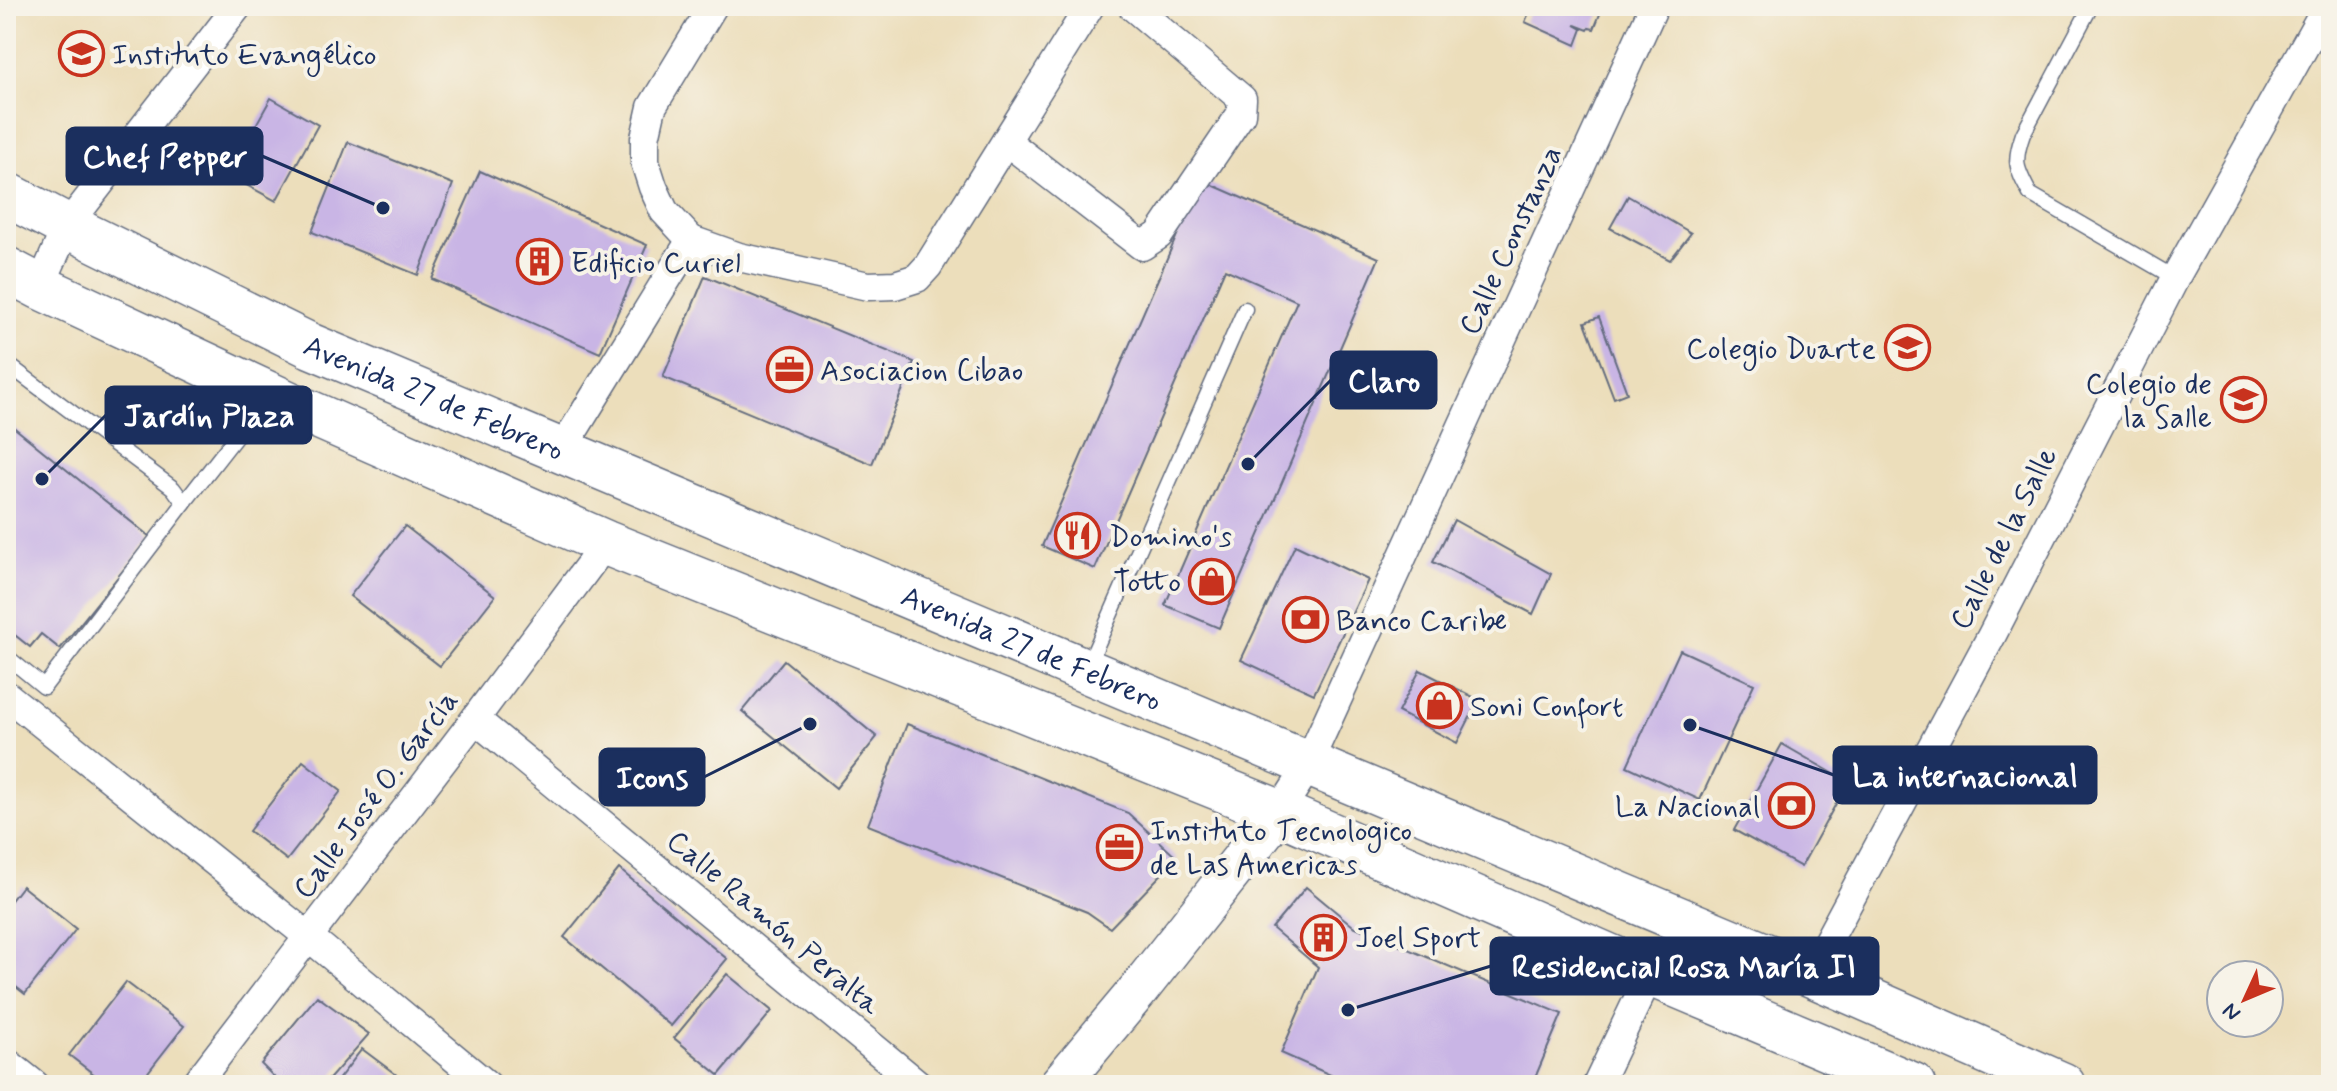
<svg xmlns="http://www.w3.org/2000/svg" width="2337" height="1091" font-family="Mynerve,sans-serif">
<style>
.building{fill:#c9b5e5}
.lines{fill:none;stroke-linecap:round;stroke-linejoin:round}
.service-casing{stroke:#646c7f;stroke-width:17}
.minor-casing{stroke:#646c7f;stroke-width:31}
.secondary-casing{stroke:#646c7f;stroke-width:43}
.primary-casing{stroke:#646c7f;stroke-width:47}
.service{stroke:#fff;stroke-width:14}
.minor{stroke:#fff;stroke-width:28}
.secondary{stroke:#fff;stroke-width:40}
.primary{stroke:#fff;stroke-width:44}
.labels{text-anchor:middle;stroke-width:8;stroke-linejoin:round;paint-order:stroke}
.poi-label{font-size:30px;fill:#1b2f5e;stroke:#f7f3e8;text-anchor:start}
.street-label{font-size:30px;fill:#1b2f5e;stroke:#f7f3e8}
.leader{fill:none;stroke:#1b2f5e;stroke-width:3}
.callout-dot{fill:#1b2f5e;stroke:#f7f3e8;stroke-width:3}
.callout{fill:#1b2f5e;stroke:#1b2f5e;stroke-width:3}
.callout-label{font-size:32px;text-anchor:middle;font-weight:bold;fill:#fff}
</style>
<rect width="100%" height="100%" fill="#f7f3e8"/>
<filter id="ink" filterUnits="userSpaceOnUse"><feTurbulence type="fractalNoise" baseFrequency=".0125" numOctaves="2"/><feDisplacementMap in="SourceGraphic" scale="16" xChannelSelector="R" yChannelSelector="G"/><feConvolveMatrix kernelMatrix="1 2 1 2 8 2 1 2 1" color-interpolation-filters="sRGB"/></filter>
<filter id="wash" filterUnits="userSpaceOnUse"><feTurbulence type="fractalNoise" baseFrequency=".006" numOctaves="4" result="noise"/><feDisplacementMap in="SourceGraphic" scale="32" xChannelSelector="R" yChannelSelector="G"/><feGaussianBlur stdDeviation="1.8" result="paint"/><feColorMatrix in="noise" values="0 0 0 0 0 0 0 0 0 0 0 0 0 0 0 0 0 1.4 0 .05"/><feComposite in="paint" operator="in"/></filter>
<g filter="url(#wash)">
<rect width="100%" height="100%" fill="#ecdebb"/>
<g id="blocks">
<g class="building">
<polygon points="1532,6 1587,6 1593,9 1596,6 1602,9 1594,29 1589,28 1588,30 1575,25 1582,29 1576,45 1525,22"/>
<polygon points="271,98 318,125 276,201 228,175"/>
<polygon points="348,142 453,184 418,275 312,232"/>
<polygon points="480,171 647,245 600,353 432,279"/>
<polygon points="1201,180 1379,258 1219,628 1165,605 1297,301 1225,269 1095,569 1042,546"/>
<polygon points="1628,196 1691,233 1670,260 1610,228"/>
<polygon points="705,276 914,362 872,464 663,377"/>
<polygon points="1599,317 1627,393 1614,398 1585,322"/>
<polygon points="6,421 150,537 60,649 41,634 30,647 6,628"/>
<polygon points="1454,520 1551,574 1533,614 1433,562"/>
<polygon points="405,526 495,596 440,666 350,596"/>
<polygon points="1295,545 1368,580 1314,694 1241,660"/>
<polygon points="1680,650 1754,684 1700,800 1627,766"/>
<polygon points="784,660 877,737 836,788 742,711"/>
<polygon points="1420,670 1479,700 1457,743 1398,712"/>
<polygon points="907,724 1128,813 1177,858 1110,928 1087,912 868,825"/>
<polygon points="1782,744 1848,782 1801,867 1734,830"/>
<polygon points="303,761 341,791 287,860 249,831"/>
<polygon points="619,869 727,959 671,1026 564,937"/>
<polygon points="22,886 76,929 25,994 6,979 6,907"/>
<polygon points="1306,887 1353,926 1562,1014 1532,1085 1353,1085 1281,1053 1318,967 1272,928"/>
<polygon points="727,974 772,1011 719,1075 674,1038"/>
<polygon points="126,982 184,1026 138,1085 108,1085 69,1055"/>
<polygon points="317,996 369,1034 324,1085 282,1085 261,1064"/>
<polygon points="362,1049 410,1085 334,1085"/>
</g>
</g>
</g>
<g filter="url(#ink)">
<use href="#blocks" fill-opacity="0" stroke="#646c7f" stroke-width="2"/>
<g class="lines">
<defs>
<g id="service">
<path d="M2091 6 2023 134C2013 162 2016 168 2030 194L2175 278"/>
<polyline points="6,363 173,488 184,503 44,687 6,656"/>
<polyline points="184,503 266,398"/>
<polyline points="1087,668 1245,309"/>
</g>
<g id="minor">
<polyline points="1006,141 1142,246 1159,235 1241,114 1242,99 1132,6"/>
<polyline points="691,240 664,211 653,187 645,162 645,138 652,107 713,6"/>
<polyline points="40,287 67,226 238,6"/>
<polyline points="561,451 691,240 739,257 868,286 895,285 917,278 928,266 1090,6"/>
<polyline points="6,695 309,937 487,1085"/>
<polyline points="475,719 919,1085"/>
<polyline points="1279,812 1310,764 1315,748 1654,6"/>
<polyline points="1810,974 1992,635 2175,278 2327,6"/>
<polyline points="6,1062 35,1085"/>
<polyline points="195,1085 475,719 606,543"/>
<polyline points="1597,1085 1650,974"/>
</g>
<polyline id="secondary" points="1059,1085 1136,993 1279,812"/>
<g id="primary">
<path id="s1" d="M6 194 67 226 311 346 1810 974 2063 1085"/>
<polyline points="6,269 40,287 290,404 606,543 1279,812 1650,974 1913,1085"/>
</g>
</defs>
<use href="#service" class="service-casing"/>
<use href="#minor" class="minor-casing"/>
<use href="#secondary" class="secondary-casing"/>
<use href="#primary" class="primary-casing"/>
<use href="#service" class="service"/>
<use href="#minor" class="minor"/>
<use href="#secondary" class="secondary"/>
<use href="#primary" class="primary"/>
</g>
</g>
<defs>
<symbol id="school-ring" viewBox="-11 -11 22 22"><circle r="9.5" fill="#f7f3e8" stroke="#c8321e" stroke-width="1.5"/><path d="M0-5L7-2L0 1L-7-2ZM-4 1L0 2.5L4 1V4Q0 6-4 4Z" fill="#c8321e"/></symbol>
<symbol id="building-ring" viewBox="-11 -11 22 22"><circle r="9.5" fill="#f7f3e8" stroke="#c8321e" stroke-width="1.5"/><path d="M-4-6H4V6H1V3H-1V6H-4ZM-2.5-4.3h1.7v1.8h-1.7ZM.8-4.3h1.7v1.8H.8ZM-2.5-1h1.7V.8h-1.7ZM.8-1h1.7V.8H.8Z" fill="#c8321e"/></symbol>
<symbol id="university-ring" viewBox="-11 -11 22 22"><circle r="9.5" fill="#f7f3e8" stroke="#c8321e" stroke-width="1.5"/><path d="M0-5L7-2L0 1L-7-2ZM-4 1L0 2.5L4 1V4Q0 6-4 4Z" fill="#c8321e"/></symbol>
<symbol id="office-ring" viewBox="-11 -11 22 22"><circle r="9.5" fill="#f7f3e8" stroke="#c8321e" stroke-width="1.5"/><path d="M-6-3h4V-5.5h4V-3h4V5H-6ZM-1-4.5V-3h2v-1.5ZM-6 0V1H6V0Z" fill="#c8321e"/></symbol>
<symbol id="restaurant-ring" viewBox="-11 -11 22 22"><circle r="9.5" fill="#f7f3e8" stroke="#c8321e" stroke-width="1.5"/><path d="M-5-6h1v4h1v-4h1v4h1v-4h1v5L-1.5 .5V6h-2V.5L-5-1ZM5-6V6H3V1.5H1.5Q1.5-4 5-6Z" fill="#c8321e"/></symbol>
<symbol id="shop-ring" viewBox="-11 -11 22 22"><circle r="9.5" fill="#f7f3e8" stroke="#c8321e" stroke-width="1.5"/><path d="M-5-2.5h2.3a2.7 3.5 0 0 1 5.4 0H5L5.5 6h-11ZM-1.5-2.5h3a1.5 2.3 0 0 0-3 0Z" fill="#c8321e"/></symbol>
<symbol id="bank-ring" viewBox="-11 -11 22 22"><circle r="9.5" fill="#f7f3e8" stroke="#c8321e" stroke-width="1.5"/><path d="M-6-4H6V4H-6ZM0-2.3a2.3 2.3 0 1 0 0 4.6a2.3 2.3 0 1 0 0-4.6Z" fill="#c8321e"/></symbol>
</defs>
<g fill-rule="evenodd">
<use href="#school-ring" x="56" y="28" width="51" height="51"/>
<use href="#building-ring" x="514" y="236" width="51" height="51"/>
<use href="#university-ring" x="1882" y="322" width="51" height="51"/>
<use href="#office-ring" x="764" y="344" width="51" height="51"/>
<use href="#university-ring" x="2218" y="374" width="51" height="51"/>
<use href="#restaurant-ring" x="1052" y="510" width="51" height="51"/>
<use href="#shop-ring" x="1186" y="556" width="51" height="51"/>
<use href="#bank-ring" x="1280" y="594" width="51" height="51"/>
<use href="#shop-ring" x="1414" y="680" width="51" height="51"/>
<use href="#bank-ring" x="1766" y="780" width="51" height="51"/>
<use href="#office-ring" x="1094" y="822" width="51" height="51"/>
<use href="#building-ring" x="1298" y="912" width="51" height="51"/>
</g>
<g class="labels">
<g class="poi-label">
<text x="112" y="64">Instituto Evangélico</text>
<text x="571" y="272">Edificio Curiel</text>
<text x="1876" y="358" text-anchor="end">Colegio Duarte</text>
<text x="820" y="380">Asociacion Cibao</text>
<text x="2212" y="393" text-anchor="end">Colegio de<tspan x="2212" dy="34">la Salle</tspan></text>
<text x="1109" y="546">Domino's</text>
<text x="1181" y="591" text-anchor="end">Totto</text>
<text x="1336" y="630">Banco Caribe</text>
<text x="1470" y="716">Soni Confort</text>
<text x="1760" y="816" text-anchor="end">La Nacional</text>
<text x="1150" y="840">Instituto Tecnologico<tspan x="1150" dy="34">de Las Americas</tspan></text>
<text x="1355" y="947">Joel Sport</text>
</g>
<g class="street-label">
<text transform="translate(1510 240) rotate(-65)" y="10">Calle Constanza</text>
<text dy="10" stroke="none"><textPath href="#s1" startOffset="474">Avenida 27 de Febrero</textPath></text>
<text transform="translate(2003 538) rotate(-63)" y="10">Calle de la Salle</text>
<text dy="10" stroke="none"><textPath href="#s1" startOffset="1122">Avenida 27 de Febrero</textPath></text>
<text transform="translate(375 794) rotate(-53)" y="10">Calle José O. García</text>
<text transform="translate(774 922) rotate(40)" y="10">Calle Ramón Peralta</text>
</g>
</g>
<path class="leader" d="M383 208L262 156M1248 464L1331 380M42 479L106 415M1690 725L1834 775M810 724L704 777M1348 1010L1491 966"/>
<g class="callout-dot">
<circle cx="383" cy="208" r="8"/>
<circle cx="1248" cy="464" r="8"/>
<circle cx="42" cy="479" r="8"/>
<circle cx="1690" cy="725" r="8"/>
<circle cx="810" cy="724" r="8"/>
<circle cx="1348" cy="1010" r="8"/>
</g>
<g class="callout">
<rect x="67" y="128" width="195" height="56" rx="8"/>
<rect x="1331" y="352" width="105" height="56" rx="8"/>
<rect x="106" y="387" width="205" height="56" rx="8"/>
<rect x="1834" y="747" width="262" height="56" rx="8"/>
<rect x="600" y="749" width="104" height="56" rx="8"/>
<rect x="1491" y="938" width="387" height="56" rx="8"/>
</g>
<g class="callout-label">
<text x="165" y="167">Chef Pepper</text>
<text x="1384" y="391">Claro</text>
<text x="209" y="426">Jardín Plaza</text>
<text x="1965" y="786">La internacional</text>
<text x="652" y="788">Icons</text>
<text x="1684" y="977">Residencial Rosa María II</text>
</g>
<rect width="2337" height="1091" fill="none" stroke="#f7f3e8" stroke-width="32"/>
<g transform="translate(2245 999) rotate(226)"><circle r="38" fill="#f7f3e8" stroke="#9fa5b1" stroke-width="2"/>
<path d="M0-6L14 30L0 20L-14 30Z" fill="#c8321e"/>
<text y="-12" font-size="22" font-weight="bold" text-anchor="middle" fill="#1b2f5e">N</text>
</g>
</svg>
